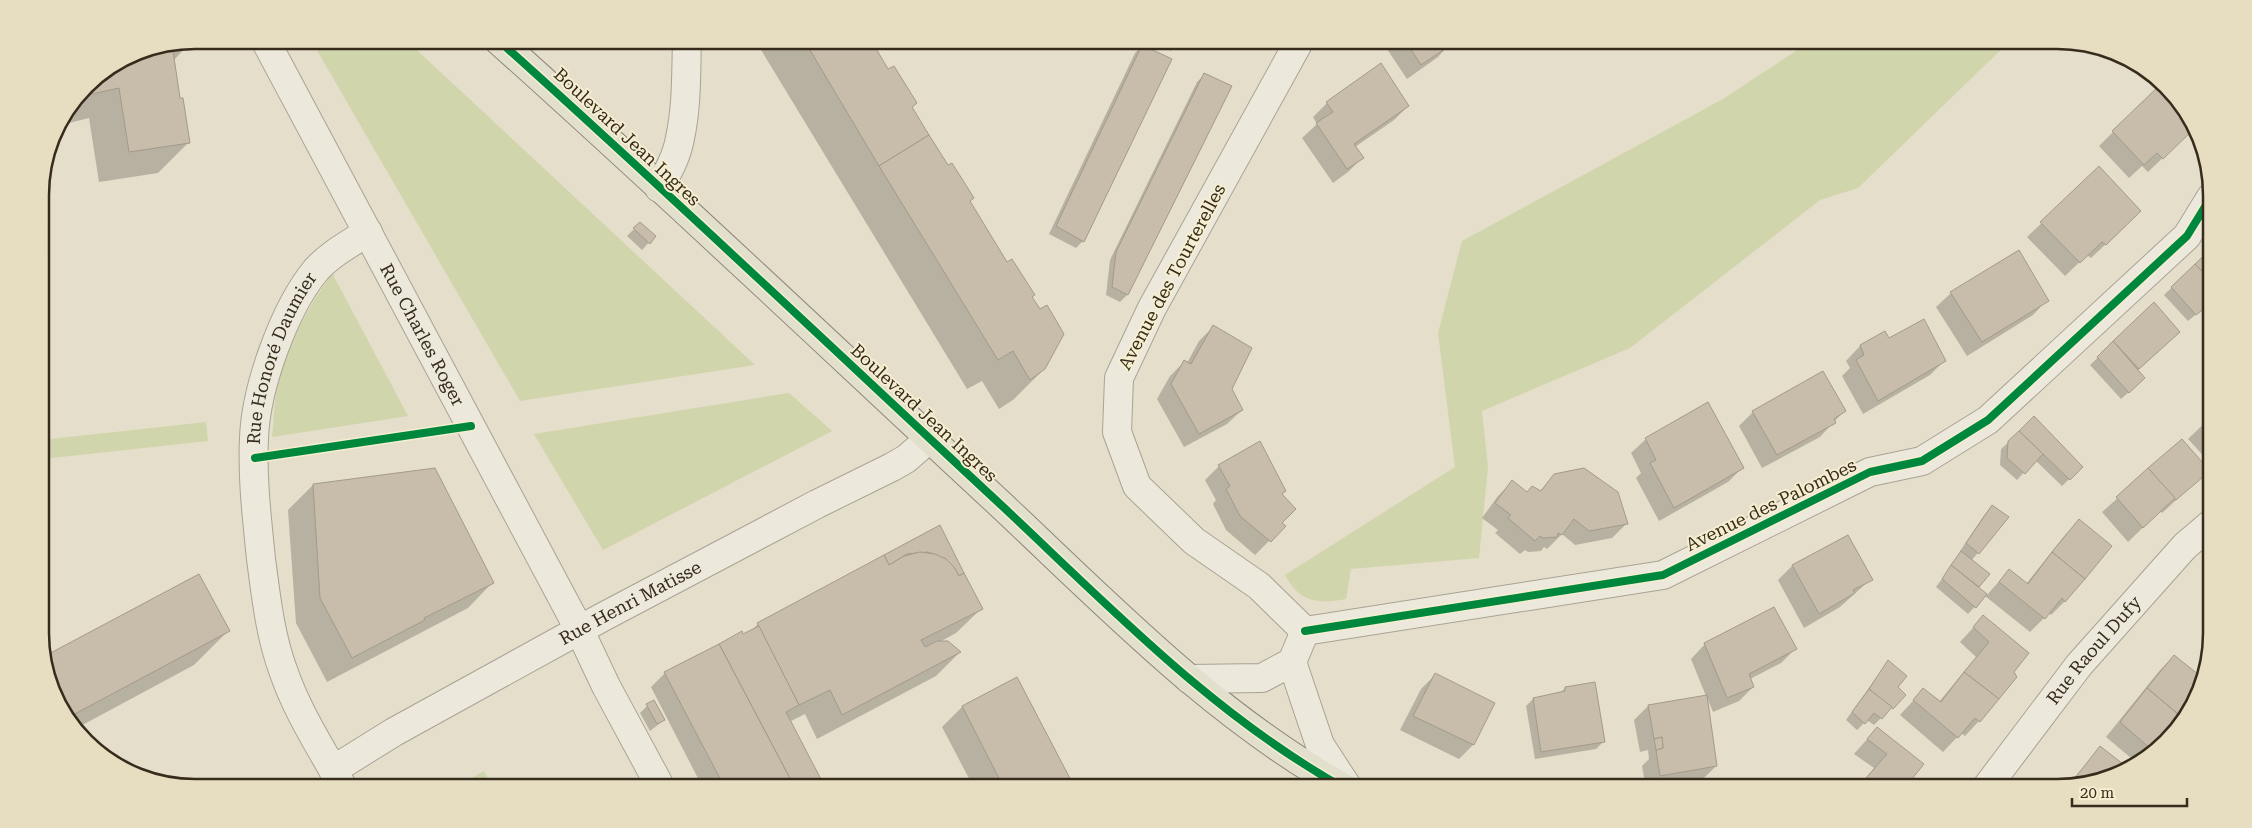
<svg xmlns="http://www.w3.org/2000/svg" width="2252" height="828" font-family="'Roboto Serif',serif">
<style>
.green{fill:#d1d5ac}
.shadow{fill:#0003}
.building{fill:#c8bcab;stroke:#a49a8a}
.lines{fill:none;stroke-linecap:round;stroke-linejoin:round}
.street-casing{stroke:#a9a394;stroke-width:30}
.primary-casing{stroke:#8e887b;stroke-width:30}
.street{stroke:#ece8dc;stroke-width:28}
.primary{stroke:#e3dfcd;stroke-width:28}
.cycleway-casing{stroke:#f6eed0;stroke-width:11}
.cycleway{stroke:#00873e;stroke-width:8}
.labels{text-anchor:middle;stroke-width:4;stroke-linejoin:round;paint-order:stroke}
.street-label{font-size:18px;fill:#372c1c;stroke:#f6eed0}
.rim{fill:none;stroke:#372c1c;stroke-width:2.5}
</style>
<rect width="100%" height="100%" fill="#e4deca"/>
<g class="green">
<polygon points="311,40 406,40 755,365 520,401"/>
<path d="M1808 40H2011L1858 188 1820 200 1630 348 1482 411 1488 467 1479 558 1351 569 1346 599C1318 604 1300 603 1285 575L1455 467 1438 333 1462 241 1723 99 1799 49Z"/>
<path d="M332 273 408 416 272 437C274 420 274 403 277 387 286 344 308 309 332 273Z"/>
<polygon points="789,393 832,431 603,550 534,434"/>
<polygon points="206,422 208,441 42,459 42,440"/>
<polygon points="484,771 493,788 454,788"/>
</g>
<g class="shadow">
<polygon points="193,40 174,60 179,100 189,142 158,173 99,182 89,118 57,126 93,79 136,52"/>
<polygon points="755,40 869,40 1007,264 1031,297 1044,369 1013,400 999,409 982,381 967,389"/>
<polygon points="1149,40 1180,40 1171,51"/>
<polygon points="1381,40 1453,40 1438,57 1407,79"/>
<polygon points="1142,46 1083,241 1076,248 1049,234 1135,53"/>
<polygon points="1204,75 1231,87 1127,295 1120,302 1106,295 1110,260 1197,82"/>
<polygon points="2174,93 2196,126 2148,172 2142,166 2129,178 2099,146 2113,132"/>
<polygon points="1327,103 1408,106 1394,120 1355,147 1362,158 1348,172 1333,183 1302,138 1317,124 1313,117"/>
<polygon points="2099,168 2125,226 2091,258 2087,255 2065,276 2027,237"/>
<polygon points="640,223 655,236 642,250 627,236"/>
<polygon points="2211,250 2211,302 2188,321 2164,295"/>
<polygon points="1951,293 2047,300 2033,315 1967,356 1936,307"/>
<polygon points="2154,304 2179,332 2137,371 2137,385 2121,399 2090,365"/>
<polygon points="1213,327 1231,389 1242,410 1227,424 1184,447 1157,399 1170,376 1184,362 1187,363 1199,341"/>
<polygon points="1885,333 1889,339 1944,361 1930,375 1863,414 1842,376 1850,368 1846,361 1860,346"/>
<polygon points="1844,411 1820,437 1762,468 1739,426 1753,412"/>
<polygon points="2211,417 2211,464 2188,439"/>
<polygon points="1646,439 1742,468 1728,482 1659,521 1636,478 1641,473 1631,453"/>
<polygon points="2182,441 2208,471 2162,513 2160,511 2128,542 2102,512"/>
<polygon points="2009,442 2082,467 2062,486 2035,460 2017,480 2000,465 2001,449"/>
<polygon points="1219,466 1281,495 1280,523 1284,526 1255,555 1226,530 1213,504 1216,500 1205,480"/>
<polygon points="1555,475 1626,524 1612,538 1575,545 1562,534 1547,549 1544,547 1541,551 1528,552 1525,550 1520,554 1495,533 1498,530 1482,518 1498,496 1512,482 1527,493 1539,492"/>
<polygon points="313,485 492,583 468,608 327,682 296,623 288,510"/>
<polygon points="1992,507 2007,518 1971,561 1988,575 1978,587 1987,595 2009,570 2026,584 2065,535 2079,521 2065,601 2051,615 2049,613 2030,632 1985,596 1968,614 1936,587 1962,552 1960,551 1985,514"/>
<polygon points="939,527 981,609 956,633 938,643 960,652 936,676 817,739 805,714 789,722 824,788 703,788 651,687 665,673 749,633 758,624"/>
<polygon points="1847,536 1871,579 1840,607 1804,628 1778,580 1792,566"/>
<polygon points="199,576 228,631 194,665 75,729 43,663 43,658"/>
<polygon points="1983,617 2016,677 1979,721 1965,736 1961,733 1943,752 1900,715 1923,690 1939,702 1976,657 1960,642"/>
<polygon points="1705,644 1795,649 1781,663 1750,679 1753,687 1739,701 1713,712 1707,697 1716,766 1702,780 1646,788 1642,766 1649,759 1648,750 1640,752 1634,720 1648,706 1706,696 1691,659"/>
<polygon points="2209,651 2207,665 2201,659"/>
<polygon points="2174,656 2204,681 2204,683 2186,719 2157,750 2153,747 2137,763 2106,737 2160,670"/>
<polygon points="1888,661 1896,687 1904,695 1874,725 1867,720 1857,730 1846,720"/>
<polygon points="1435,675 1493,703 1473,745 1459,759 1400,730 1421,689"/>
<polygon points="1017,679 1074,788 974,788 942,727 962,707"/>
<polygon points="1565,688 1603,742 1596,749 1535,759 1526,706 1533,699 1559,694"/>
<polygon points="647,706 664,720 650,731 640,713"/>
<polygon points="1877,728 1905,785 1908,788 1857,788 1874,768 1854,754"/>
<polygon points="2101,747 2127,769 2107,780 2065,788"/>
</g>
<g class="building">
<polygon points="804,40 871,40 888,69 894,66 917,103 912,107 929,135 879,166"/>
<polygon points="1405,40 1455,40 1454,43 1421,65"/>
<polygon points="172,44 180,98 183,98 190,143 129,152 119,88 78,97 93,79 136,52"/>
<polygon points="1142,45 1172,59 1084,242 1056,226"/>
<polygon points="1381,63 1409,106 1354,144 1364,158 1347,169 1316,123 1333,112 1326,102"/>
<polygon points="1204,73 1232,86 1128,295 1112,287 1116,252"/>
<polygon points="2161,84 2174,93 2196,127 2163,159 2157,153 2144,165 2112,131"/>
<polygon points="929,135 948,165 952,163 974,198 970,201 1007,262 1012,259 1035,295 1032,297 1040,309 1047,305 1064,334 1045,369 1030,380 1013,351 998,360 879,166"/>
<polygon points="2099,166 2141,211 2106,245 2102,242 2080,263 2040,222"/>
<polygon points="640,222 656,236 650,244 633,228"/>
<polygon points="2211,249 2211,281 2195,264"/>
<polygon points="2019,250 2049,301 1982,342 1950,292"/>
<polygon points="2195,264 2211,281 2211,303 2196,315 2171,287"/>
<polygon points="2154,302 2180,332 2139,369 2113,341"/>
<polygon points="1924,319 1946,361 1878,401 1856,360 1864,355 1860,345 1885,331 1889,338"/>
<polygon points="1213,325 1252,348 1232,389 1243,410 1199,434 1171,384 1184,360 1191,364"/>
<polygon points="2113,341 2145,378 2129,393 2097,357"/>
<polygon points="1823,371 1846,411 1834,419 1836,423 1777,455 1752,411"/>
<polygon points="1708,402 1744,468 1674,508 1650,463 1656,460 1645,438"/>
<polygon points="2211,415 2211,434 2202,424"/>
<polygon points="2034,416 2083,467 2070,480 2019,431"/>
<polygon points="2019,431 2043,454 2025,474 2007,458 2008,441"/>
<polygon points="2182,439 2210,471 2176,500 2148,468"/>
<polygon points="1260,441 1286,491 1282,494 1296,509 1282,523 1286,526 1271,542 1240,516 1226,489 1230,486 1218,465"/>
<polygon points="435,468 494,583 424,618 425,620 352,658 320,598 313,484"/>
<polygon points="1584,468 1618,492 1628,524 1589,531 1574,519 1562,535 1558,533 1557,537 1543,538 1540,536 1535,541 1508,518 1511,515 1495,503 1512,480 1527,492 1532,486 1541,491 1554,474"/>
<polygon points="2148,468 2175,498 2143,528 2116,497"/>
<polygon points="1992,505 2009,517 1979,554 1966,543"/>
<polygon points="2079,519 2112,546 2085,579 2052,552"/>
<polygon points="940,525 964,573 959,576 954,567 946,559 928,552 907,554 889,565 884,555"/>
<polygon points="1848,535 1873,580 1853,590 1855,593 1819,614 1792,565"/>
<polygon points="1961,551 1990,574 1979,587 1951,565"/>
<polygon points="920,552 935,554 946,559 954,567 959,576 964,573 983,609 921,640 925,647 937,641 948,641 961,652 842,715 830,690 799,705 757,623 884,555 889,565 904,556"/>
<polygon points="2052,552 2085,579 2065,602 2062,598 2045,619 1999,582 2009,569 2028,584"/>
<polygon points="1951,565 1987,594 1976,608 1942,579"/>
<polygon points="199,574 230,631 69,717 43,663 43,657"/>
<polygon points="1774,607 1797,649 1749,674 1754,687 1727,698 1704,643"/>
<polygon points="1983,615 2029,653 2014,672 2017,677 1999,699 1964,672 1989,642 1973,627"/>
<polygon points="759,626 799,705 786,712 825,787 823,788 795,788 719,644 742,631 743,634"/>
<polygon points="719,644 795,788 725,788 664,672"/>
<polygon points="2174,655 2204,679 2185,720 2147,688"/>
<polygon points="1888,660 1907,676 1898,687 1906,695 1893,709 1869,689"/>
<polygon points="1964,672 1999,699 1980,722 1975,718 1958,738 1913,700 1923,688 1941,702"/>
<polygon points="1435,673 1495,703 1474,745 1413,716"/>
<polygon points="1017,677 1075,788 1004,788 962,706"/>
<polygon points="1595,682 1605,742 1541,752 1533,698 1565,691 1565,687"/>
<polygon points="2147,688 2185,720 2170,736 2167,733 2152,750 2120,722"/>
<polygon points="1869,689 1892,707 1882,719 1874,713 1865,724 1852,712"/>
<polygon points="1707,695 1717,766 1660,776 1656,750 1663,748 1662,737 1654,739 1648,705"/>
<polygon points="654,700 665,720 657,724 646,704"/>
<polygon points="1877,727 1924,764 1907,785 1909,788 1865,788 1861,784 1887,754 1867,739"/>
<polygon points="1662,737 1663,748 1656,750 1654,739"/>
<polygon points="2100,746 2128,768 2107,780 2083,785 2075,778"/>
<polygon points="2075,778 2083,785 2066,788"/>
</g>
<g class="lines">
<defs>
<g id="street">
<path id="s1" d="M265 40 580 631 606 686 661 788"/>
<polyline points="1300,40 1152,308 1119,378 1117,432 1137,486 1194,541 1259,586 1305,631"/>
<path d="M659 188C668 172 677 156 680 138 687 106 686 72 687 40"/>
<polyline points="1305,631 1663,575 1870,472 1922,461 1988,420 2187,236 2211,197"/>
<polyline points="1305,631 1292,662 1320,745 1348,788"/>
<polyline points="1189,679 1262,678 1292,662"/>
<path id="s2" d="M333 770 394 732 601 618 817 504 892 467 906 459 929 439"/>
<path id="s3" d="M343 788C322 749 297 712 283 670 270 635 266 596 261 559 257 519 252 478 254 438 256 387 284 309 316 270 330 254 351 243 368 232"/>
<path id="s4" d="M1986 788 2079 665 2185 546 2212 523"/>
</g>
<path id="primary" d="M498 40C668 192 832 348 999 503 1108 605 1213 715 1344 788"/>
</defs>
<use href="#street" class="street-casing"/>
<use href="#primary" class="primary-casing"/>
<use href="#street" class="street"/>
<use href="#primary" class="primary"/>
<defs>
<g id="cycleway">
<path d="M498 40C668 192 832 348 999 503 1108 605 1213 715 1344 788"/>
<polyline points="255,458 471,426"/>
<polyline points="1305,631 1663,575 1870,472 1922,461 1988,420 2187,236 2211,197"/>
</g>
</defs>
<use href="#cycleway" class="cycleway-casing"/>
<use href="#cycleway" class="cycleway"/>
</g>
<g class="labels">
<g class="street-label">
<text transform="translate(627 137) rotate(43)" y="6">Boulevard Jean Ingres</text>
<text transform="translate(1172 277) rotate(-62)" y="6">Avenue des Tourterelles</text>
<text dy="6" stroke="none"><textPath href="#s1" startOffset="334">Rue Charles Roger</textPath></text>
<text dy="6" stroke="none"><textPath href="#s3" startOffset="452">Rue Honoré Daumier</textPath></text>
<text transform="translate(924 413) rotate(43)" y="6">Boulevard Jean Ingres</text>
<text transform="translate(1771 505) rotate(-26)" y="6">Avenue des Palombes</text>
<text dy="6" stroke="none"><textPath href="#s2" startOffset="341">Rue Henri Matisse</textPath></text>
<text dy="6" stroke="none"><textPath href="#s4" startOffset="175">Rue Raoul Dufy</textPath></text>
</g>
</g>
<path d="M0 0H2252V828H0ZM195 49H2057A146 146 0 0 1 2203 195V633A146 146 0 0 1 2057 779H195A146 146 0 0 1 49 633V195A146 146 0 0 1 195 49Z" fill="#e7dec2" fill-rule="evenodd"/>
<path class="rim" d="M195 49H2057A146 146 0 0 1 2203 195V633A146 146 0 0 1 2057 779H195A146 146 0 0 1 49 633V195A146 146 0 0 1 195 49Z"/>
<path d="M2072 798v8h115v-8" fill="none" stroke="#372c1c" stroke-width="2.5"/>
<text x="2080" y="798" font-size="15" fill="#372c1c" stroke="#f6eed0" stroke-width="4" paint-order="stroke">20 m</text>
</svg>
